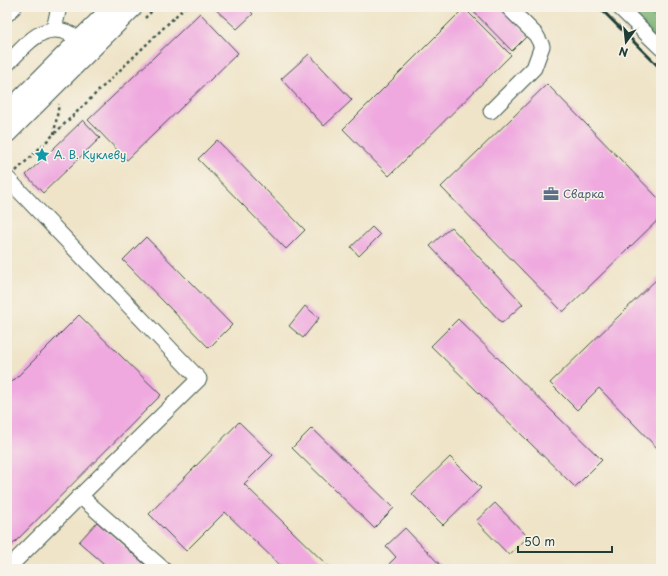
<svg xmlns="http://www.w3.org/2000/svg" width="668" height="576" font-family="'Playpen Sans',sans-serif">
<style>
.forest{fill:url(#forest-firs);stroke:#4a7651}
.building{fill:#efa9df}
.lines{fill:none;stroke-linecap:round;stroke-linejoin:round}
.minor-casing{stroke:#3e564a;stroke-width:17}
.major-casing{stroke:#3e564a;stroke-width:21}
.path{stroke:#3e564a;stroke-width:2.5;stroke-dasharray:3 3;stroke-linecap:butt}
.minor{stroke:#fff;stroke-width:15}
.major{stroke:#fff;stroke-width:19}
.rail{stroke:#1f3d34;stroke-width:3}
.labels{text-anchor:middle;stroke-width:3;stroke-linejoin:round;paint-order:stroke}
.culture-label{font-size:11px;fill:#0d838f;stroke:#f7f3e8;text-anchor:start}
.service-label{font-size:11px;fill:#4e5e75;stroke:#f7f3e8;text-anchor:start}
</style>
<defs>
<pattern id="forest-firs" width="22" height="20" patternUnits="userSpaceOnUse"><rect width="22" height="20" fill="#74af6e"/><path d="M5 1l3.5 6h-7zM16 11l3.5 6h-7z" fill="#5f905b"/></pattern>
</defs>
<rect width="100%" height="100%" fill="#f7f3e8"/>
<filter id="ink" filterUnits="userSpaceOnUse"><feTurbulence type="fractalNoise" baseFrequency=".025" numOctaves="2"/><feDisplacementMap in="SourceGraphic" scale="8" xChannelSelector="R" yChannelSelector="G"/><feConvolveMatrix kernelMatrix="1 2 1 2 8 2 1 2 1" color-interpolation-filters="sRGB"/></filter>
<filter id="wash" filterUnits="userSpaceOnUse"><feTurbulence type="fractalNoise" baseFrequency=".012" numOctaves="4" result="noise"/><feDisplacementMap in="SourceGraphic" scale="16" xChannelSelector="R" yChannelSelector="G"/><feGaussianBlur stdDeviation="0.9" result="paint"/><feColorMatrix in="noise" values="0 0 0 0 0 0 0 0 0 0 0 0 0 0 0 0 0 1.4 0 .05"/><feComposite in="paint" operator="in"/></filter>
<g filter="url(#wash)">
<rect width="100%" height="100%" fill="#efe4c8"/>
<polygon class="forest" points="619,7 661,7 661,48"/>
<g id="blocks">
<g class="building">
<polygon points="213,7 247,7 253,14 237,29"/>
<polygon points="477,7 502,7 528,35 512,51 473,11"/>
<polygon points="464,8 511,55 389,176 343,129"/>
<polygon points="200,13 238,53 127,160 88,120"/>
<polygon points="309,54 352,100 324,126 281,79"/>
<polygon points="547,84 661,201 661,217 563,312 441,187"/>
<polygon points="83,120 100,138 43,193 26,175"/>
<polygon points="217,140 305,230 286,249 198,159"/>
<polygon points="372,227 380,235 359,256 351,247"/>
<polygon points="451,227 523,304 502,323 430,246"/>
<polygon points="146,237 232,325 209,348 123,260"/>
<polygon points="661,275 661,452 599,388 577,410 550,383"/>
<polygon points="305,306 319,318 303,338 289,326"/>
<polygon points="79,315 161,395 7,550 7,387"/>
<polygon points="458,319 602,460 575,487 431,346"/>
<polygon points="239,422 273,455 244,484 331,569 284,569 225,512 186,551 149,514"/>
<polygon points="312,428 394,508 374,528 292,448"/>
<polygon points="450,457 481,488 443,525 412,494"/>
<polygon points="495,503 528,537 509,555 476,521"/>
<polygon points="97,522 150,569 110,569 79,542"/>
<polygon points="405,528 444,569 384,569 396,557 386,546"/>
</g>
</g>
</g>
<g filter="url(#ink)">
<use href="#blocks" fill-opacity="0" stroke="#3e564a" stroke-width="1"/>
<g class="lines">
<defs>
<g id="minor">
<polyline points="619,7 661,48"/>
<polyline points="7,14 14,7"/>
<polyline points="54,29 59,7"/>
<path d="M7 64C30 41 47 15 80 40"/>
<polyline points="491,111 534,68 542,46 536,35 508,7"/>
<polyline points="7,178 199,379 80,496 163,569"/>
<polyline points="7,569 80,496"/>
</g>
<g id="major">
<polyline points="7,113 113,7"/>
<polyline points="7,133 133,7"/>
</g>
</defs>
<use href="#minor" class="minor-casing"/>
<use href="#major" class="major-casing"/>
<g class="path">
<polyline points="145,18 156,7"/>
<polyline points="54,134 59,104"/>
<polyline points="16,171 185,7"/>
</g>
<use href="#minor" class="minor"/>
<use href="#major" class="major"/>
<polyline class="rail" points="599,7 661,69"/>
</g>
</g>
<defs>
<symbol id="sight-bare" viewBox="-9 -9 18 18"><path d="M0-6L1.8-2.2L6-1.7L2.9 1.2L3.7 5.4L0 3.3L-3.7 5.4L-2.9 1.2L-6-1.7L-1.8-2.2Z" fill="#0f9aa8" stroke="#f7f3e8" stroke-width="2.5" paint-order="stroke"/></symbol>
<symbol id="office-bare" viewBox="-9 -9 18 18"><path d="M-6-3h4V-5.5h4V-3h4V5H-6ZM-1-4.5V-3h2v-1.5ZM-6 0V1H6V0Z" fill="#5c6f8a" stroke="#f7f3e8" stroke-width="2.5" paint-order="stroke"/></symbol>
</defs>
<g fill-rule="evenodd">
<use href="#sight-bare" x="31" y="144" width="22" height="22"/>
<use href="#office-bare" x="540" y="183" width="22" height="22"/>
</g>
<g class="labels">
<g class="culture-label">
<text x="54" y="159">А. В. Куклеву</text>
</g>
<g class="service-label">
<text x="563" y="198">Сварка</text>
</g>
</g>
<rect width="668" height="576" fill="none" stroke="#f7f3e8" stroke-width="24"/>
<g transform="translate(626 42) rotate(195)" stroke="#f7f3e8" stroke-width="3" paint-order="stroke">
<path d="M0-3L7 15L0 10L-7 15Z" fill="#1f3d34"/>
<text y="-6" font-size="11" font-weight="bold" text-anchor="middle" fill="#1f3d34">N</text>
</g>
<path d="M518 546v6h94v-6" fill="none" stroke="#1f3d34" stroke-width="2"/>
<text x="524" y="546" font-size="12" fill="#1f3d34" stroke="#f7f3e8" stroke-width="3" paint-order="stroke">50 m</text>
</svg>
